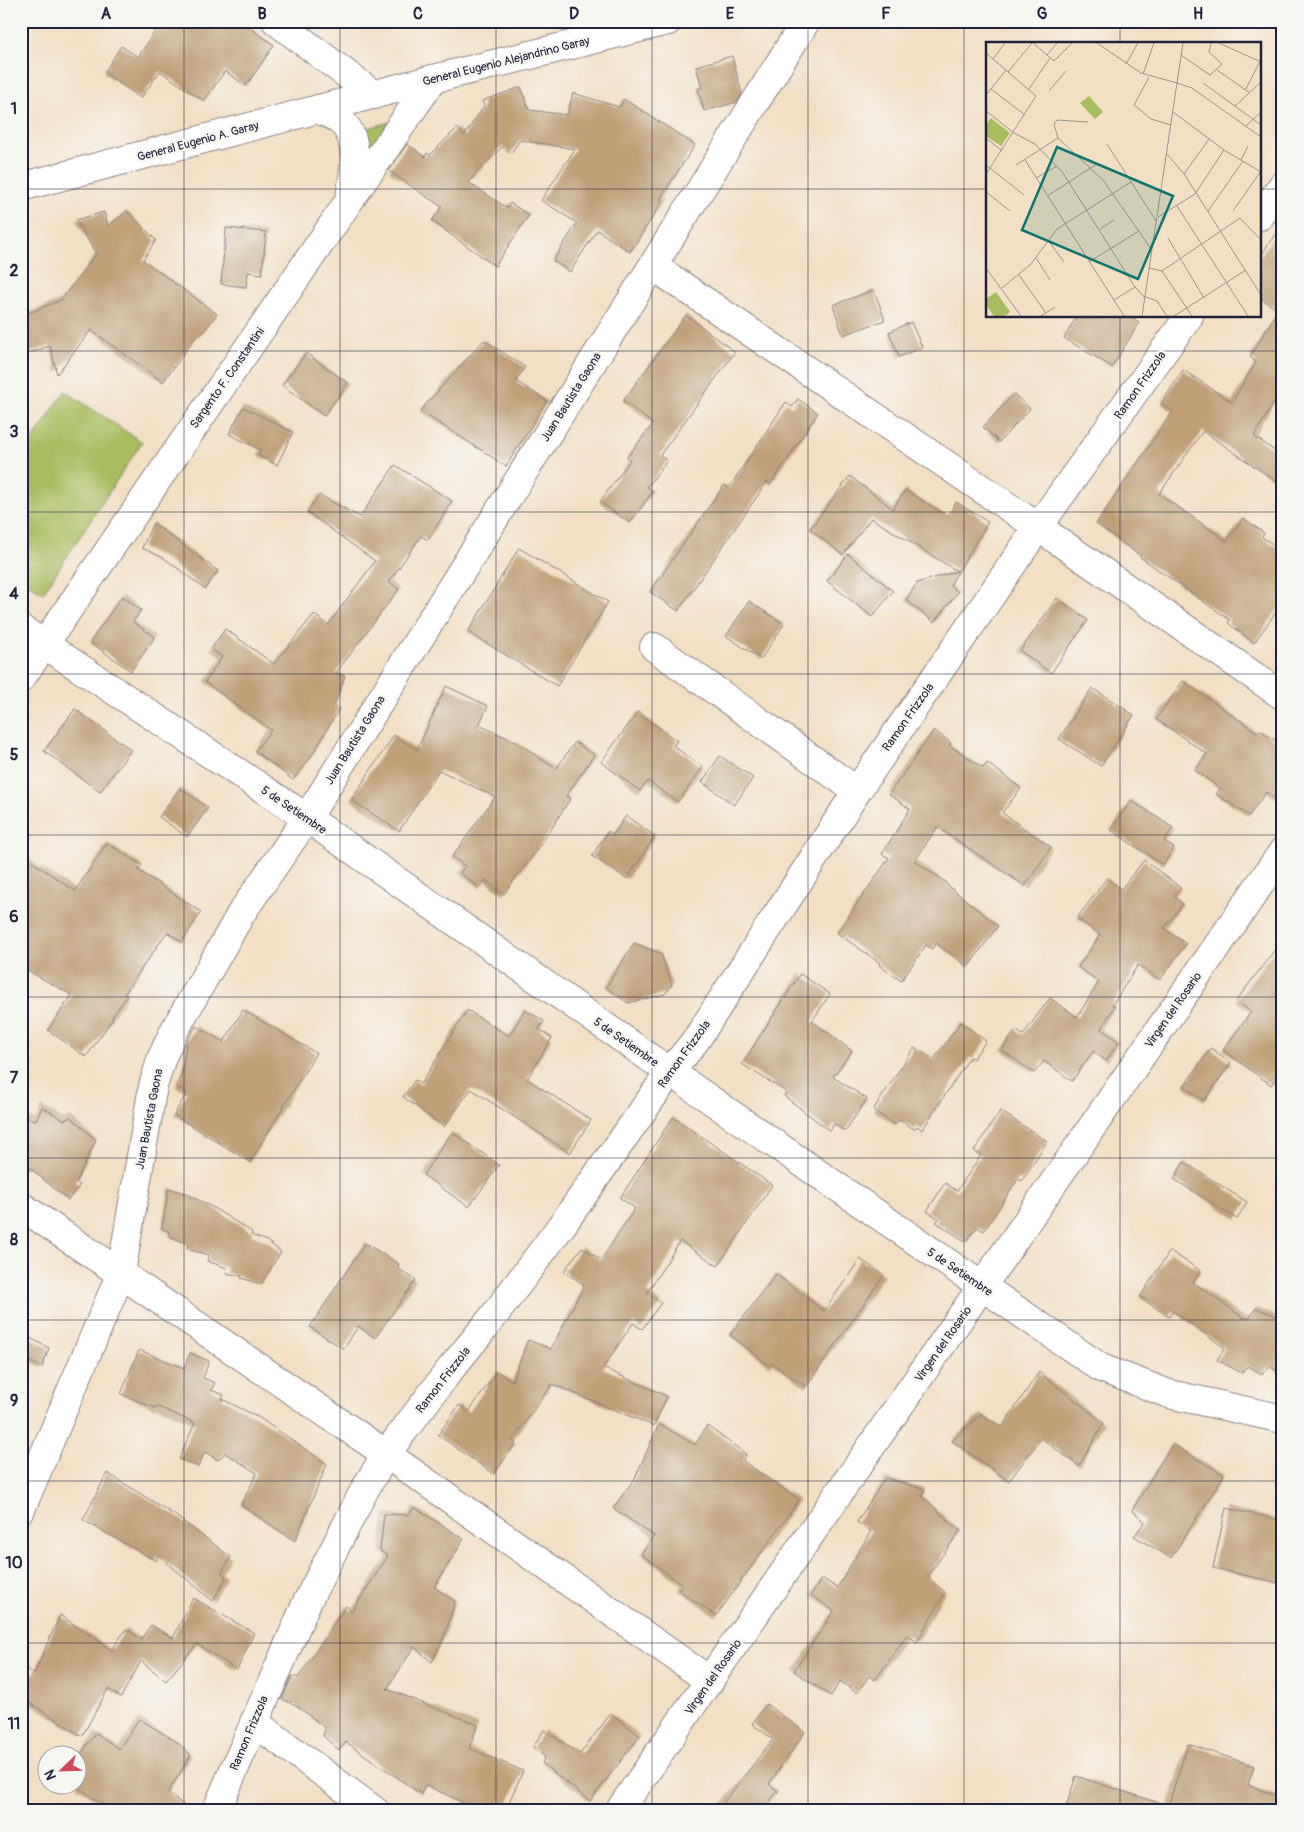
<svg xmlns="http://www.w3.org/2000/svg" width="1304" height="1832" font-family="Pangolin,sans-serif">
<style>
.green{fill:#a8bc60;stroke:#656f4e}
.building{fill:#c0a079}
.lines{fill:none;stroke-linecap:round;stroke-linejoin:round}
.minor-casing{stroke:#8a8080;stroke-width:30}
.major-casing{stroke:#8a8080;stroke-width:30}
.minor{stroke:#fff;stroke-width:28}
.major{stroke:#fff;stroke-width:28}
.grid{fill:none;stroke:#22223b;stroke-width:1;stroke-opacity:0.55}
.labels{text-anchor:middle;stroke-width:5;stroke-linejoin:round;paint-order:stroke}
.street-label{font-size:12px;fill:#22223b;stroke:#f6f6f2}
.inset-road{fill:none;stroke:#9f938d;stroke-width:1}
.view{fill:#0f766e;fill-opacity:0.15;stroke:#0f766e;stroke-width:2.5}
.inset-edge{fill:none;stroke:#22223b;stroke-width:2.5}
.neatline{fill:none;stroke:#22223b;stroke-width:2}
.grid-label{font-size:16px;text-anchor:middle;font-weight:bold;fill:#22223b}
</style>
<rect width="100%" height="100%" fill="#f6f6f2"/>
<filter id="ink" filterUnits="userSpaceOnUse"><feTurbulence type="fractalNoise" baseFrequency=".02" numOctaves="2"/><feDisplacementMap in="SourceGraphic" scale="10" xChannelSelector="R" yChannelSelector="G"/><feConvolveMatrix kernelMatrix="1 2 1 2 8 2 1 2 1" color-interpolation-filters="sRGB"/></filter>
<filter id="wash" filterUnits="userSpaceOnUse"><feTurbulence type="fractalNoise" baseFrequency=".0096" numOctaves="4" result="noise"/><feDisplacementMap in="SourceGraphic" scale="20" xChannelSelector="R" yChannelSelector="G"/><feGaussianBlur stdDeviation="1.12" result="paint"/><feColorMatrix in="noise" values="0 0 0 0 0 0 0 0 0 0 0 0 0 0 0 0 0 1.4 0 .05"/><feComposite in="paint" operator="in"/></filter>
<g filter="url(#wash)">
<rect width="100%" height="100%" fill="#f3dfc4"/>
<g class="green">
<polygon points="390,122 367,154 363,133 365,129"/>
<polygon points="65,391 142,442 43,593 21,579 21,458"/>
</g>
<g id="blocks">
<g class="building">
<polygon points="162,21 240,21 274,45 246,86 225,71 204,101 160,71 141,98 104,73 121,46 138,57"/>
<polygon points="732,56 742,94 737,102 704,111 698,88 702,88 696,66"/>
<polygon points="521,87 529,110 567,115 573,93 619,107 624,99 695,145 660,199 663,201 630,252 597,230 570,272 553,261 577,223 541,200 575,149 520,140 511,153 502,147 468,182 507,208 510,203 529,215 495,266 432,221 442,207 389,171 407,144 425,157 427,153 430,155 457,128 464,136 484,106 482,101"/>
<polygon points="127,211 156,240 143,260 217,314 200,336 198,334 163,382 91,330 57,374 50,346 21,356 21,316 61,300 96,254 76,220 104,212 108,226"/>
<polygon points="1283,222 1283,388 1254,436 1283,457 1283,486 1203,431 1159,494 1227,541 1243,518 1264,533 1262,537 1283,551 1283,602 1254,643 1228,623 1230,620 1140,557 1141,556 1096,524 1173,411 1161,404 1183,370 1232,402 1256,362 1250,357 1278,310 1260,298 1260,257"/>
<polygon points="226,228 266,232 262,274 248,272 246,287 221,284"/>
<polygon points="874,290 885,320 843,335 833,305"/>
<polygon points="686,315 735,352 660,455 667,461 647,487 653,491 630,523 600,502 630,460 627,457 653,424 623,401"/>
<polygon points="1077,316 1128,316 1139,323 1112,367 1064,338"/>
<polygon points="911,322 922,347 899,357 889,332"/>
<polygon points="484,340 525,367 516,381 547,401 506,466 420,411"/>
<polygon points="306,353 348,383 324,416 282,385"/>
<polygon points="1014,394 1030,409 999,442 983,427"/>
<polygon points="798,399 818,413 771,484 767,482 678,611 650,592 724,485 729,488 786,402 792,407"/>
<polygon points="243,407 293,432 277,465 258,455 261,450 229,434"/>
<polygon points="395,465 452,501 428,540 421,536 389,582 399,589 336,673 345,676 334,706 339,709 311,757 293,780 255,751 271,730 205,682 222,657 211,649 225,629 274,664 314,614 328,625 375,561 307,512 319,495 360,517"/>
<polygon points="850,476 893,509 905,490 948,516 956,502 988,522 950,585 958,592 934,622 906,600 917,583 957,571 871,518 843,555 810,529"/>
<polygon points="153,523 218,571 205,589 164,558 142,548"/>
<polygon points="519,548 608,602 557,686 468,632"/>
<polygon points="848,554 893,591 872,617 827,581"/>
<polygon points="122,596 141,610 133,622 155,637 131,671 90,642"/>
<polygon points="1057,598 1088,620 1051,673 1020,651"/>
<polygon points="749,601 784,624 761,659 726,636"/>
<polygon points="1183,681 1258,733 1260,730 1283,746 1283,787 1275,799 1266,792 1249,816 1216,794 1220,789 1195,770 1207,754 1156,719"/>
<polygon points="446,686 488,706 479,725 518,743 556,769 575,742 594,755 566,796 570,799 544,840 504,894 485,880 480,888 460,873 465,866 452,857 495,797 439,770 399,831 351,800 394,735 417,750"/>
<polygon points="1092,688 1134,715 1101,766 1059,739"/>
<polygon points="75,709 131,750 100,792 44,751"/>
<polygon points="638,712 677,741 673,746 703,767 678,802 648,781 640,791 601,762"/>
<polygon points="934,730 951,743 949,745 983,768 987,763 1021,788 1002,813 1051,847 1025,886 937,827 915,861 947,883 946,884 998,926 968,967 936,943 932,949 926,945 901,981 879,965 880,963 837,933 889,858 882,854 910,809 889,794"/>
<polygon points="720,756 753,778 734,805 702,782"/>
<polygon points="180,788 208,808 187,837 159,817"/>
<polygon points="1131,800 1173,828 1164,841 1174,848 1163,865 1111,830"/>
<polygon points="626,816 655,836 627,879 592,856 608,831 613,835"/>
<polygon points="107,843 142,865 138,870 201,912 182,942 167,932 124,994 127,996 112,1017 113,1018 86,1057 48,1030 72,995 21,967 21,854 75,891"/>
<polygon points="1144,860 1181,888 1174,896 1183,904 1164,928 1186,944 1160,980 1138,965 1112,1005 1115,1006 1101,1029 1119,1042 1106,1061 1093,1051 1072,1081 1044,1061 1034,1073 1002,1050 1016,1030 1023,1035 1050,998 1077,1017 1099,982 1078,967 1100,935 1077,918 1107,878 1121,889"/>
<polygon points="1283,939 1283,1070 1271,1085 1223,1050 1251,1012 1236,1001"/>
<polygon points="634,943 661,954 672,985 665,994 628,1003 606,987"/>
<polygon points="800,974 830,994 812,1021 852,1051 833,1077 867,1099 845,1131 834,1124 830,1131 784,1096 786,1092 742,1064"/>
<polygon points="243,1010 316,1053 250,1162 174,1115 187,1093 175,1086 182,1075 186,1043 196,1026 224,1042"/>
<polygon points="467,1010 509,1036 525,1010 544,1021 539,1029 552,1038 527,1079 591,1120 570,1153 471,1089 444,1127 403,1097 415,1080 421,1084"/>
<polygon points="961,1022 986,1041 973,1059 970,1057 922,1130 917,1126 914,1129 899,1120 895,1125 873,1110 914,1048 934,1059"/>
<polygon points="1211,1048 1231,1063 1204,1101 1184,1086"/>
<polygon points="42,1107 64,1120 71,1117 96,1140 76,1182 80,1185 68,1200 30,1168 21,1168 21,1116 36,1120"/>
<polygon points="1000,1111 1047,1141 1022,1181 1018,1179 984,1231 977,1227 966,1242 936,1222 939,1219 927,1211 945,1183 957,1191 981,1155 974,1151"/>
<polygon points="673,1117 772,1185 718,1266 680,1241 647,1293 661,1303 642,1329 633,1323 603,1368 667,1396 654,1426 552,1384 512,1441 516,1443 494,1474 438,1435 459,1405 469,1412 497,1371 512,1381 528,1340 551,1349 584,1285 564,1271 582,1247 601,1260 635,1208 620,1198"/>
<polygon points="452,1132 499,1165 469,1207 423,1175"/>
<polygon points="1184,1162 1247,1202 1237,1219 1174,1179"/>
<polygon points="169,1188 187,1194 212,1207 252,1232 251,1235 267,1241 281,1252 261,1284 241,1278 242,1276 226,1273 227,1268 207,1261 209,1255 187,1249 188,1244 169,1236 169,1232 162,1228"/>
<polygon points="365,1243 399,1264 397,1268 416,1280 375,1338 358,1326 344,1349 310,1327"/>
<polygon points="1170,1251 1201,1271 1193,1282 1245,1319 1246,1317 1249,1319 1256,1308 1274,1315 1283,1323 1283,1376 1270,1366 1262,1374 1248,1366 1242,1373 1217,1360 1225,1348 1173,1311 1169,1317 1140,1297"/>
<polygon points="860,1259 884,1275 806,1387 772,1363 770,1366 730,1335 776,1274 824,1311"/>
<polygon points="21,1333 49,1348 42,1368 21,1356"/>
<polygon points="139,1350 184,1368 190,1353 209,1361 203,1378 215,1383 211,1390 224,1395 222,1399 258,1417 327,1464 295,1541 241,1505 257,1473 225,1453 218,1460 205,1452 198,1467 179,1459 195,1423 156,1406 155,1408 121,1394"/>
<polygon points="1039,1372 1104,1423 1079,1466 1041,1438 1009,1481 952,1441 981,1414 1002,1427"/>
<polygon points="659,1424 695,1445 707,1426 746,1454 743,1461 799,1500 716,1616 679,1590 683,1585 641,1554 654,1536 613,1508 635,1478"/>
<polygon points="1172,1444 1224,1475 1171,1558 1134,1536 1145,1522 1132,1510"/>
<polygon points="107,1473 173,1514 231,1557 222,1572 226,1578 213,1601 158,1555 156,1561 83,1520"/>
<polygon points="885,1478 925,1489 922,1496 960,1531 927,1577 945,1592 917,1642 907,1635 875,1680 869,1676 857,1693 840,1681 831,1696 794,1671 834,1611 811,1595 822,1578 837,1588 871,1531 857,1522"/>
<polygon points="414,1507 464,1539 434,1587 455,1601 444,1637 432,1662 414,1647 387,1689 478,1725 469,1748 523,1771 505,1811 482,1811 425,1785 421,1794 346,1742 339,1750 323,1736 325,1728 296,1705 282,1699 292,1676 298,1678 346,1606 352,1611 388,1556 380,1551 384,1514 409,1515"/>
<polygon points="1226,1508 1276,1519 1283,1536 1283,1584 1213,1568"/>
<polygon points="193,1598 254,1633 237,1670 197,1644 166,1681 141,1661 121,1697 108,1689 82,1736 21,1697 21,1665 34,1674 60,1615 112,1650 126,1629 141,1639 151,1625 173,1638"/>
<polygon points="766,1704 805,1732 769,1784 778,1791 762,1811 717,1811 773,1739 752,1724"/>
<polygon points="611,1713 640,1736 590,1801 542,1763 545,1757 533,1747 544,1730 580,1754"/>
<polygon points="139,1719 176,1741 191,1755 168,1792 190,1811 112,1811 78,1787 78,1757 96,1733 119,1749"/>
<polygon points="1188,1744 1254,1766 1248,1785 1283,1798 1283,1811 1078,1811 1066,1807 1076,1776 1168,1806"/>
</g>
</g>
</g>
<g filter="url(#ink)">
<use href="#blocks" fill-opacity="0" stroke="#8a8080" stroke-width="1"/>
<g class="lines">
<defs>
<g id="minor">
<polyline points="276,21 374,95"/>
<path d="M318 109C325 113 336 116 342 122 361 141 354 174 350 197"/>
<polyline points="1260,216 1283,185"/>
<polyline points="653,266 1038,527 1283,696"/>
<polyline points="21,629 307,818 670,1072 1101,1368 1169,1394 1283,1419"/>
<polyline points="654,647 857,791"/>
<polyline points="21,678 433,79"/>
<polyline points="21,1206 386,1454 710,1681"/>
<polyline points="21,1509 121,1273 153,1086 162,1057 174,1031 242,912 307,818 806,21"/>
<polyline points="254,1722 375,1811"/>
<polyline points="216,1811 307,1602 365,1489 386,1454 449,1371 493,1317 565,1221 670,1072 696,1040 857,791 1038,527 1189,316"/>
<polyline points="619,1811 1283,851"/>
</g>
<polyline id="major" points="21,187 433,79 668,21"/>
</defs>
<use href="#minor" class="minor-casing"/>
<use href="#major" class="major-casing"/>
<use href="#minor" class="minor"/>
<use href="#major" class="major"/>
</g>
</g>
<path class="grid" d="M184 21V1811M340 21V1811M496 21V1811M652 21V1811M808 21V1811M964 21V1811M1120 21V44M21 189H988M1260 189H1283M1120 316V1811M21 351H1283M21 512H1283M21 674H1283M21 835H1283M21 997H1283M21 1158H1283M21 1320H1283M21 1481H1283M21 1643H1283"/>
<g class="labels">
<g class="street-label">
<text transform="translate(506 61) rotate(-14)" y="4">General Eugenio Alejandrino Garay</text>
<text transform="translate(198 141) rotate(-15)" y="4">General Eugenio A. Garay</text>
<text transform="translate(227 378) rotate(-55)" y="4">Sargento F. Constantini</text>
<text transform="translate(1140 385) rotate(-55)" y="4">Ramon Frizzola</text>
<text transform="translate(571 397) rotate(-58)" y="4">Juan Bautista Gaona</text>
<text transform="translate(908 717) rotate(-55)" y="4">Ramon Frizzola</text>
<text transform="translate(355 740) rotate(-58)" y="4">Juan Bautista Gaona</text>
<text transform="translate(294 810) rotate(34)" y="4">5 de Setiembre</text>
<text transform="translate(1173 1010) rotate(-55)" y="4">Virgen del Rosario</text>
<text transform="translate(626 1042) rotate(35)" y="4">5 de Setiembre</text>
<text transform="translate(684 1054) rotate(-54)" y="4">Ramon Frizzola</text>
<text transform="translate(149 1119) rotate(-79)" y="4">Juan Bautista Gaona</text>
<text transform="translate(960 1272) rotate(34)" y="4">5 de Setiembre</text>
<text transform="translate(943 1344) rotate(-55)" y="4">Virgen del Rosario</text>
<text transform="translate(443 1380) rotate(-52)" y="4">Ramon Frizzola</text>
<text transform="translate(713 1677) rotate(-55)" y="4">Virgen del Rosario</text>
<text transform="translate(249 1733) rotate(-67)" y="4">Ramon Frizzola</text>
</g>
</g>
<g transform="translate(986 42)">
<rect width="275" height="275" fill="#f3dfc4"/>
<path d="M103 54 117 70 109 77 94 61ZM5 76 24 91 15 104 0 94V83ZM10 250 24 270 19 274H8L0 263V257Z" fill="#a8bc60"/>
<path class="inset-road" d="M47 1 68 19 86 1M111 1 155 31 191 41M233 1 275 20M0 11 50 54 0 132M61 13 71 1M195 13 224 33 236 22 223 10 225 1M7 17 19 1M140 22 152 1M231 28 264 51M22 30 46 1M157 32 168 1M163 35 148 63 165 77 185 83M191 41 206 46 275 95M217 41 275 83M5 47 39 73M43 47 64 16M260 47 275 17M63 49 80 29M0 53 20 28M249 64 275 40M0 69 28 91 49 102 77 131 149 245 157 254 171 259 181 274M187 70 238 108 275 130M102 80 71 78 68 82 72 96 117 138 166 208M260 84 275 70M0 96 16 109M121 102 170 179M181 112 198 132 275 253M39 118 138 274M255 118 262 104M0 123 38 153M30 123 72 96M198 132 223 97M50 136 71 124M0 150 24 169M61 154 111 122M191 164 262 274M222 169 257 119M247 169 275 129M172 175 209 152 238 108M114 187 128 178M182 196 218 256M62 198 78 220M50 216 64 238M103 220 153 189M0 226 35 274M163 226 176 229 206 274M176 229 254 176 275 198M33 233 60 271M16 246 45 222 71 187 145 140M128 258 149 245M55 274 69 265M156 274 197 1M188 274 260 228"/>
<path class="view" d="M71 105 187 154 152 237 36 188Z"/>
<rect width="275" height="275" class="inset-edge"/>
</g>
<rect width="1304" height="1832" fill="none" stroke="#f6f6f2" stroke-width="55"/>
<g transform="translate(62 1770) rotate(247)"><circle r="24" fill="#f6f6f2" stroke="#a1a1a9"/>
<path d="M0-4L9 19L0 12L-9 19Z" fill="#d1495b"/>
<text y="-8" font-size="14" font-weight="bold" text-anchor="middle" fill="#22223b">N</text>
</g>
<rect x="28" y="28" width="1248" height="1776" class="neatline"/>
<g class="grid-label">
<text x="106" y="19">A</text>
<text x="262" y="19">B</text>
<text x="418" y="19">C</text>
<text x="574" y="19">D</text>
<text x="730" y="19">E</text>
<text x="886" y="19">F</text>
<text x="1042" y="19">G</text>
<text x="1198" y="19">H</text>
<text x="14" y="114">1</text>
<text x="14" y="276">2</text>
<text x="14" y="437">3</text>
<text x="14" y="599">4</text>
<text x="14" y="760">5</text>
<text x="14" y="922">6</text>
<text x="14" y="1083">7</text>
<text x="14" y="1245">8</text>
<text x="14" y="1406">9</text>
<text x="14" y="1568">10</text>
<text x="14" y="1729">11</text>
</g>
</svg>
